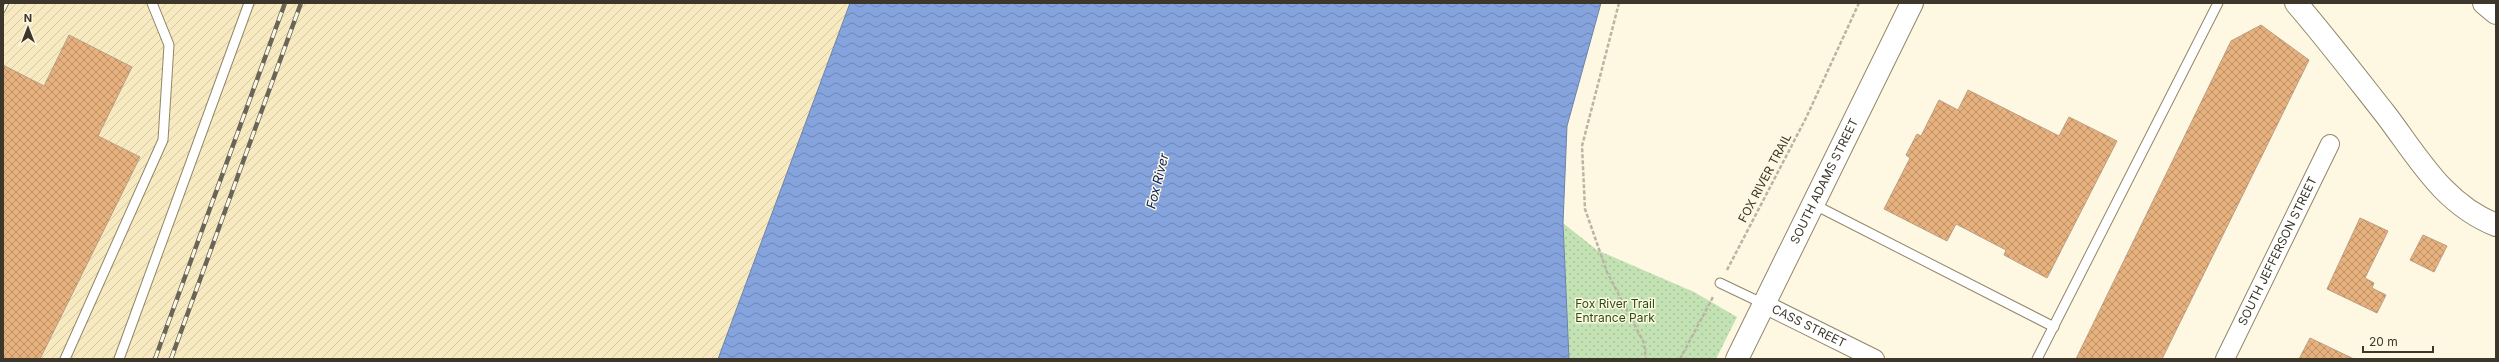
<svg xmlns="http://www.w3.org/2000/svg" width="2499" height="362" font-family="Inter,sans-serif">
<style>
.industrial{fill:url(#industrial-furrows)}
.park{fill:url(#park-dots)}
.water{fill:url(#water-waves);stroke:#6f83a8}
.building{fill:url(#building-cross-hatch);stroke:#ba9f87}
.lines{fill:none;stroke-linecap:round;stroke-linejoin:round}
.service-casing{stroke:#918667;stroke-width:11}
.minor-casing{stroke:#918667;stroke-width:20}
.tertiary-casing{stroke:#918667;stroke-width:24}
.primary-casing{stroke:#918667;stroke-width:24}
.path{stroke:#bab4a2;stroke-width:2.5;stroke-dasharray:4 2;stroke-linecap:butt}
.service{stroke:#fff;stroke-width:9}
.minor{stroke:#fff;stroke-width:18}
.tertiary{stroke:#fff;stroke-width:22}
.primary{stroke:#fff;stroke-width:22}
.rail-casing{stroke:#6a6556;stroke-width:4.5}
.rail{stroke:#fef7e2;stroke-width:3;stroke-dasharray:9;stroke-linecap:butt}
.labels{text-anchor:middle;stroke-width:3;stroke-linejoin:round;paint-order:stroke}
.street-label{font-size:12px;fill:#3c372a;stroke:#fef7e2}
.park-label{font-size:12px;fill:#2a4e11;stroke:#fef7e2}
.water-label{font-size:13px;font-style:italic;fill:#032164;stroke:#fef7e2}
</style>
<defs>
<pattern id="industrial-furrows" width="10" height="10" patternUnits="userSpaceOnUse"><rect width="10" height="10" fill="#f7e9c0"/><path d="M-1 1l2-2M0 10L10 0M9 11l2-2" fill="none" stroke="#d5c8a5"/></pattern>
<pattern id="park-dots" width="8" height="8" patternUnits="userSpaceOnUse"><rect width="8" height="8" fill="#c3e2b4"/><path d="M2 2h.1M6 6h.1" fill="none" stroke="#a8c29b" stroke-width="1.8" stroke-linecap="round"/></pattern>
<pattern id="water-waves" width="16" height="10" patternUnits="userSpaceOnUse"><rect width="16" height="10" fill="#85a4de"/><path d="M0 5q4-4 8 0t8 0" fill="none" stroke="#6e86b4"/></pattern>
<pattern id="building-cross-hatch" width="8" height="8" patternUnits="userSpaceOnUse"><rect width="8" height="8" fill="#e7b17e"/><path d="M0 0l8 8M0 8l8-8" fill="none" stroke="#bc9167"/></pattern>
</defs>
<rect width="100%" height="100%" fill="#fef7e2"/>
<polygon class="industrial" points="3,3 850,3 718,359 3,359"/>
<polygon class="park" points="1563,223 1597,250 1694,292 1737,317 1716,359 1569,359"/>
<polygon class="water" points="850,3 1601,3 1567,126 1563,223 1569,359 718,359"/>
<g class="building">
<polygon points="2261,25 2309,60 2162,359 2076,359 2231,41"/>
<polygon points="69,35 132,67 98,136 140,157 40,359 3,359 3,65 44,86"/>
<polygon points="1968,90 2059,136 2069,117 2117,141 2047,278 2004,255 2006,250 1956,224 1947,241 1884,209 1910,158 1906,155 1917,134 1921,136 1939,100 1958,110"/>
<polygon points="2360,218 2388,231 2365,278 2374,283 2372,288 2386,295 2377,313 2327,289"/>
<polygon points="2423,235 2447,246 2434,272 2410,260"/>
<polygon points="2310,338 2354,359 2299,359"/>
</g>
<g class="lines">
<defs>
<g id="service">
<polyline points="1813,204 2054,327"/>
<polyline points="1720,283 1764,304"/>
<polyline points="65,359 163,140 169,45 152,3"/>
<polyline points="119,359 249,3"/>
<polyline points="2037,359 2218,3"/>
</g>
<g id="minor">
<path id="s1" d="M1764 304 1875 359"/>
<path id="s2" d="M2225 359 2330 144"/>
</g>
<g id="tertiary">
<path id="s3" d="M1737 359 1912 3"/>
</g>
<g id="primary">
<path d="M2296 3C2327 39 2356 77 2386 115 2418 157 2443 204 2496 225"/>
<polyline points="2484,3 2496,13"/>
</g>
</defs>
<use href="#service" class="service-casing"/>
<use href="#minor" class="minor-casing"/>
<use href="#tertiary" class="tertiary-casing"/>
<use href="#primary" class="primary-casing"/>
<g class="path">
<polyline points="1619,3 1582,146 1585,209 1607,272 1644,343 1646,359"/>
<polyline points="1727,270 1806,118 1859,3"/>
<polyline points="1680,359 1713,297"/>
</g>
<use href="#service" class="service"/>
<use href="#minor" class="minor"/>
<use href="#tertiary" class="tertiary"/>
<use href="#primary" class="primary"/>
<defs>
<g id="rail">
<polyline points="3,11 7,3"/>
<polyline points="155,359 285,3"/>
<polyline points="171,359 301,3"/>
</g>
</defs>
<use href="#rail" class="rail-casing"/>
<use href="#rail" class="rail"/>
</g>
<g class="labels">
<g class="street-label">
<text transform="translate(1765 178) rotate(-62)" y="4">FOX RIVER TRAIL</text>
<text dy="4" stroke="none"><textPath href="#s3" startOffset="198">SOUTH ADAMS STREET</textPath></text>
<text dy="4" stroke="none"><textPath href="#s2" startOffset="120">SOUTH JEFFERSON STREET</textPath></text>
<text dy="4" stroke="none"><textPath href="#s1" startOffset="50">CASS STREET</textPath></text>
</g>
<g class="park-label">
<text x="1615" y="308">Fox River Trail<tspan x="1615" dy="14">Entrance Park</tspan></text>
</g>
<g class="water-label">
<text transform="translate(1157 181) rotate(-76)" y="5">Fox River</text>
</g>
</g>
<rect width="2499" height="362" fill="none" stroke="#3c372a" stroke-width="8"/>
<g transform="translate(28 28)" stroke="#fef7e2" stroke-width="3" paint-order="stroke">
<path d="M0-3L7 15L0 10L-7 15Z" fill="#3c372a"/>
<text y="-6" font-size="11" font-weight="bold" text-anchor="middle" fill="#3c372a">N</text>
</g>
<path d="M2363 346v6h70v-6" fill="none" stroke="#3c372a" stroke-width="2"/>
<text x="2369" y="346" font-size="12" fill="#3c372a" stroke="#fef7e2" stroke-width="3" paint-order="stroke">20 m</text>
</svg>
